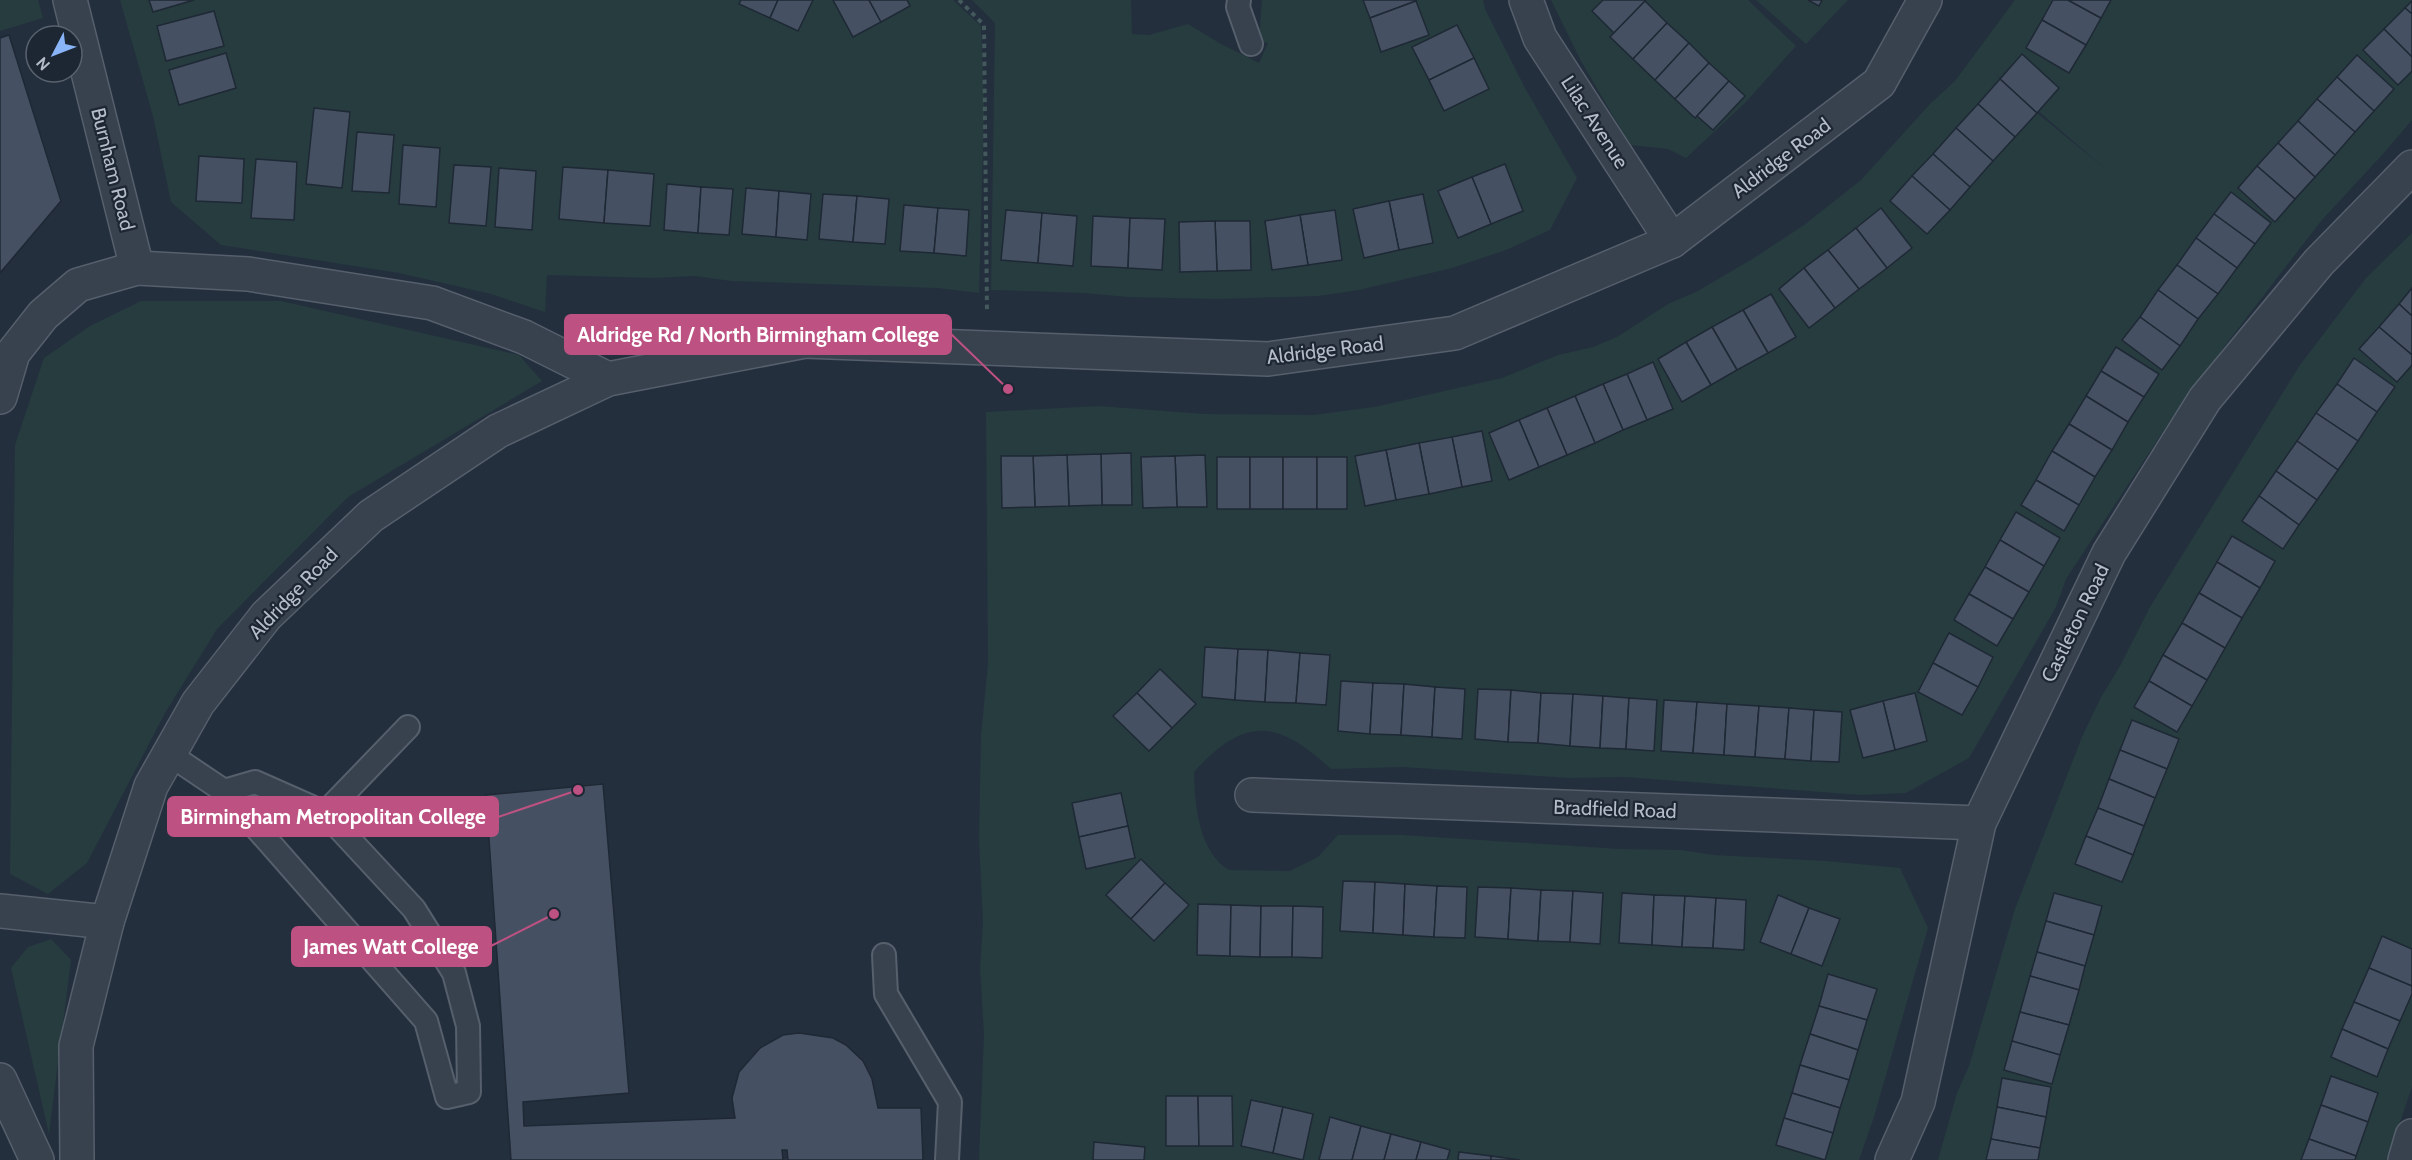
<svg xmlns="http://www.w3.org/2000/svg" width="2412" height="1160" font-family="Cabin,sans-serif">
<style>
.green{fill:#263c3f;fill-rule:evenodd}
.building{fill:#455162;stroke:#1f2835;stroke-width:1.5}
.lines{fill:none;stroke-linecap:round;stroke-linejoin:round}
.service-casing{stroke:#565f6c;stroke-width:26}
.minor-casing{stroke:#565f6c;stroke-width:36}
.tertiary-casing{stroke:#565f6c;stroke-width:36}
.path{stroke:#44595c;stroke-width:4;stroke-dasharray:4.5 4.5;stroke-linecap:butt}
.service{stroke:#38414e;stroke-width:22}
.minor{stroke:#38414e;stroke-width:33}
.tertiary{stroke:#38414e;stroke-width:33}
.labels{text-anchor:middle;stroke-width:4.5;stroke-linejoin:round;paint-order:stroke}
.street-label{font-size:20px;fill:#b4bcc9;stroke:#1d2633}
.leader{fill:none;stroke:#bd5182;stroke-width:2}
.callout-dot{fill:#bd5182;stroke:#1d2633;stroke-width:2}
.callout{fill:#bd5182;stroke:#bd5182;stroke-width:2}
.callout-label{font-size:21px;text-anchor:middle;font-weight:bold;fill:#fff}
</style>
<rect width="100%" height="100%" fill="#242f3e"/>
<g class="green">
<polygon points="0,0 38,0 43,18 0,31"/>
<polygon points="120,0 953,0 981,26 984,107 979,293 938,288 731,281 695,276 655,278 547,275 545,312 491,294 399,273 221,245 171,202 153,116"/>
<polygon points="972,0 1131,0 1132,34 1149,35 1188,24 1221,44 1259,63 1268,43 1259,41 1262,0 1483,0 1485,9 1525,88 1577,178 1550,230 1506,250 1452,268 1359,290 1318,296 1217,299 1128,297 1084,293 991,290 995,23"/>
<polygon points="1551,0 1748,0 1796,46 1745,103 1686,158 1668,149 1630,145 1581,61"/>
<polygon points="1756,0 1848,0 1806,44"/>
<path d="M2015 0H2412V120L2383 154 2321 221 2227 343 2172 418 2066 579 2056 607 1969 758 1906 793 1861 795 1625 777 1571 778 1402 767 1331 769C1277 719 1245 716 1194 772 1195 805 1198 851 1229 870L1290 871 1318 857 1338 835H1403L1619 849 1681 850 1714 855 1826 861 1900 868 1928 928 1874 1117 1859 1160H979L984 1034 980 968 983 922 979 840 981 736 988 663 986 412 1099 406 1204 414 1313 415 1374 407 1502 378 1558 355 1593 347 1617 337 1668 304 1696 292 1754 258 1804 225 1861 180 1930 104 1955 81ZM1991 70 2103 167 2037 113Z"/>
<polygon points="2412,233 2412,1087 2387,1160 1938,1160 1957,1093 1969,1066 2015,909 2082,737 2100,699 2120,666 2150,607 2300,365 2366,278"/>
<polygon points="141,301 281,301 519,355 542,381 348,497 217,629 165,713 87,863 48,894 10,874 15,445 44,358 90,326"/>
<polygon points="51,939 71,960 49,1134 11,968 28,947"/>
</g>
<g class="building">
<polygon points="149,0 194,0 153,12"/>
<polygon points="741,0 778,0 770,18 739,4"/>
<polygon points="778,0 813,0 798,31 770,18"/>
<polygon points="833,0 869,0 881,22 853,37"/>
<polygon points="869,0 907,0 910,6 881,22"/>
<polygon points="1363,0 1416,0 1416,1 1370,18"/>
<polygon points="1603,0 1646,0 1614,33 1592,11"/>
<polygon points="1808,0 1822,0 1819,6"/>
<polygon points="2053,0 2068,0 2101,18 2086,45 2042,20"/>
<polygon points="2068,0 2111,0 2101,18"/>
<polygon points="1416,1 1429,35 1381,52 1370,18"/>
<polygon points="1645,1 1667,23 1633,59 1610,37"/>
<polygon points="2412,1 2412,14 2405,8"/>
<polygon points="2405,8 2412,14 2412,57 2384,29"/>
<polygon points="214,11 224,46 166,61 157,26"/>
<polygon points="2042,20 2086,45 2069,73 2026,48"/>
<polygon points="1667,23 1689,43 1655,80 1633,59"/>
<polygon points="1457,25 1474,58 1429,80 1412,47"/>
<polygon points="2384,29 2412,57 2412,71 2398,85 2363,50"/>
<polygon points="9,35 61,201 0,273 0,38"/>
<polygon points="1689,43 1709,63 1675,99 1655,80"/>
<polygon points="226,53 236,88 179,105 169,70"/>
<polygon points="2022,54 2059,88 2037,113 2000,79"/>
<polygon points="2357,55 2394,89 2374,111 2337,77"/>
<polygon points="1474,58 1489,89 1444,111 1429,80"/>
<polygon points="1709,63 1729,81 1695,118 1675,99"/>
<polygon points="2337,77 2374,111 2355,132 2317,99"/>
<polygon points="2000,79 2037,113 2015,137 1978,104"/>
<polygon points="1729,81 1745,96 1713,130 1697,116"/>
<polygon points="2317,99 2355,132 2335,155 2298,121"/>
<polygon points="1978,104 2015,137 1993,161 1956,128"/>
<polygon points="314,108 350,112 342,188 306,184"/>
<polygon points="2298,121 2335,155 2315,177 2278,143"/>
<polygon points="1956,128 1993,161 1970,187 1933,154"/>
<polygon points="357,132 394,135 389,193 352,191"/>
<polygon points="2278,143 2315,177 2295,199 2257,166"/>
<polygon points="403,145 440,148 436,207 399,204"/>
<polygon points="1933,154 1970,187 1950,210 1912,176"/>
<polygon points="199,156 244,159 242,203 196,201"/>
<polygon points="256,159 297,162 294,220 251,218"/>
<polygon points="1505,164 1523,211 1491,224 1472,177"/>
<polygon points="454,165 491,167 486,226 449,223"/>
<polygon points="2257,166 2295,199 2275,222 2238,188"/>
<polygon points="563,167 608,170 604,223 559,219"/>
<polygon points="499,168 536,171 532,230 495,227"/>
<polygon points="608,170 654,174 650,226 604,223"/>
<polygon points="1912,176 1950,210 1927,234 1890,201"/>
<polygon points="1472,177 1491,224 1458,238 1438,191"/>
<polygon points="667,184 701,187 698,233 664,230"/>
<polygon points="701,187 733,189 729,235 698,233"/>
<polygon points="746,188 779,191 776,237 742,234"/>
<polygon points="779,191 811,194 807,240 776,237"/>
<polygon points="2231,192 2271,223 2255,244 2214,214"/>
<polygon points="823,194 857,196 853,242 819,239"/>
<polygon points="1423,194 1433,243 1399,250 1389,201"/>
<polygon points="857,196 889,199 885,244 853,242"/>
<polygon points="1389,201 1399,250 1364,258 1353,209"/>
<polygon points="904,205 938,208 934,253 900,251"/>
<polygon points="938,208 969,210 966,256 934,253"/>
<polygon points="1881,208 1912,248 1887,268 1856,228"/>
<polygon points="1006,210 1042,213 1038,263 1001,260"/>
<polygon points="1335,210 1342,260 1308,265 1300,215"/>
<polygon points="1042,213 1077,216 1073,266 1038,263"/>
<polygon points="2214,214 2255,244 2237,268 2196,238"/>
<polygon points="1300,215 1308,265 1272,270 1265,221"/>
<polygon points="1093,216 1130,218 1128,268 1091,266"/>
<polygon points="1130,218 1165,219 1162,270 1128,268"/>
<polygon points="1215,221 1250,221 1251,270 1217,271"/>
<polygon points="1215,221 1217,271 1180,272 1179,222"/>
<polygon points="1856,228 1887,268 1859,289 1828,250"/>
<polygon points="2196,238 2237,268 2218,294 2177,265"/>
<polygon points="1828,250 1859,289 1835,308 1804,268"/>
<polygon points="2177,265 2218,294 2198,319 2158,290"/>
<polygon points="1804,268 1835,308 1809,328 1779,289"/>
<polygon points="2412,288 2412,316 2399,304"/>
<polygon points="2158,290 2198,319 2180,346 2140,317"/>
<polygon points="1771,294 1796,337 1768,353 1743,310"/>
<polygon points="2399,304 2412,316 2412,355 2379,327"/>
<polygon points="1743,310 1768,353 1737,370 1712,327"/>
<polygon points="2140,317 2180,346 2162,370 2122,340"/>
<polygon points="1712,327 1737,370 1711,385 1686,342"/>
<polygon points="2379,327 2412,355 2412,365 2397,382 2359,349"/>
<polygon points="1686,342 1711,385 1682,402 1658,359"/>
<polygon points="2116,347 2159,374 2144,397 2101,371"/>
<polygon points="2354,358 2395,387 2377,412 2337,384"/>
<polygon points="1653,362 1673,409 1647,420 1627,374"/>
<polygon points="2101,371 2144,397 2128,422 2086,396"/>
<polygon points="1627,374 1647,420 1623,430 1603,384"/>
<polygon points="1603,384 1623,430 1595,443 1575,396"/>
<polygon points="2337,384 2377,412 2358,441 2316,413"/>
<polygon points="1575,396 1595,443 1567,455 1547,408"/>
<polygon points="2086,396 2128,422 2112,450 2069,424"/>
<polygon points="1547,408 1567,455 1539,467 1519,420"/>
<polygon points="2316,413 2358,441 2338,470 2297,441"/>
<polygon points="1519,420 1539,467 1509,480 1489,433"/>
<polygon points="2069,424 2112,450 2095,477 2052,451"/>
<polygon points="1482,431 1492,481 1462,487 1452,437"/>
<polygon points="1452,437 1462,487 1429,494 1419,443"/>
<polygon points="2297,441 2338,470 2317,500 2276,471"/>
<polygon points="1419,443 1429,494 1396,500 1386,450"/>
<polygon points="1386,450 1396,500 1365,506 1355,456"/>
<polygon points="2052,451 2095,477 2079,505 2036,480"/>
<polygon points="1131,453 1132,505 1102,505 1101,454"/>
<polygon points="1101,454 1102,505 1069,506 1067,455"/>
<polygon points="1067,455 1069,506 1035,507 1033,456"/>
<polygon points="1205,455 1207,507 1177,507 1175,456"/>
<polygon points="1001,456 1033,456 1035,507 1002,508"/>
<polygon points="1175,456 1177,507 1143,508 1141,457"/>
<rect x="1217" y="457" width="33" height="52"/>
<rect x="1250" y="457" width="33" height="52"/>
<rect x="1283" y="457" width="34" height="52"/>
<rect x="1317" y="457" width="30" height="52"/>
<polygon points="2276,471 2317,500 2299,525 2259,496"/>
<polygon points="2036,480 2079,505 2064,531 2021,505"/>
<polygon points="2259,496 2299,525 2283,549 2242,521"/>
<polygon points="2016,512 2060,538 2044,566 2000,540"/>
<polygon points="2232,536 2275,561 2260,588 2217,562"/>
<polygon points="2000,540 2044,566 2029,592 1985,567"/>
<polygon points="2217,562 2260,588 2242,618 2199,593"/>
<polygon points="1985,567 2029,592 2013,619 1969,594"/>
<polygon points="2199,593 2242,618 2225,648 2182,623"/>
<polygon points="1969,594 2013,619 1997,646 1954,620"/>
<polygon points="2182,623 2225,648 2207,680 2163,655"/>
<polygon points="1949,633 1993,657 1978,687 1933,663"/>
<polygon points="1205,647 1238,649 1235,700 1202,697"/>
<polygon points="1238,649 1268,650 1265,702 1235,700"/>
<polygon points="1268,650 1300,653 1296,703 1265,702"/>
<polygon points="1300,653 1330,655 1326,705 1296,703"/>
<polygon points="2163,655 2207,680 2192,706 2149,681"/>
<polygon points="1933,663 1978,687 1962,715 1918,692"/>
<polygon points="1160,669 1196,704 1172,728 1137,693"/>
<polygon points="1341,681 1373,683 1370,734 1338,731"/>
<polygon points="2149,681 2192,706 2177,732 2134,707"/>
<polygon points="1373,683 1404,684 1401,735 1370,734"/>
<polygon points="1404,684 1435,687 1432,737 1401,735"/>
<polygon points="1435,687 1465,689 1462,739 1432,737"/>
<polygon points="1478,689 1511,690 1508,742 1475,739"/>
<polygon points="1511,690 1541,693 1538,743 1508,742"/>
<polygon points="1137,693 1172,728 1149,751 1113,716"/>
<polygon points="1541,693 1573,694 1570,746 1538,743"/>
<polygon points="1915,693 1927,741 1895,750 1883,701"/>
<polygon points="1573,694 1603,696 1600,748 1570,746"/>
<polygon points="1603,696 1629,698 1626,749 1600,748"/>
<polygon points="1629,698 1657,700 1654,751 1626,749"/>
<polygon points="1664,700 1697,702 1693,753 1661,751"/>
<polygon points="1883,701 1895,750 1863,758 1850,710"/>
<polygon points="1697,702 1727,704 1724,755 1693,753"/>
<polygon points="1727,704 1759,706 1755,757 1724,755"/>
<polygon points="1759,706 1789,708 1785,759 1755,757"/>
<polygon points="1789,708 1814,710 1811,761 1785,759"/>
<polygon points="1814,710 1842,712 1839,762 1811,761"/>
<polygon points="2132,720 2179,739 2167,769 2120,750"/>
<polygon points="2120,750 2167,769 2155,798 2109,779"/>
<polygon points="2109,779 2155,798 2144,826 2098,808"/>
<polygon points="603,784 629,1093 523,1102 524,1126 735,1118 732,1098 739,1072 760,1048 783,1035 799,1033 833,1038 846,1045 863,1061 872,1079 878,1108 921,1108 923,1160 788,1160 787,1150 782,1150 783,1160 511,1160 486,795"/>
<polygon points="1121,793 1128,826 1079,837 1072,803"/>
<polygon points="2098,808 2144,826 2133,855 2086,836"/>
<polygon points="1128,826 1135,858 1086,869 1079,837"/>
<polygon points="2086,836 2133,855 2122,882 2075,864"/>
<polygon points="1141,859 1165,883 1131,919 1106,895"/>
<polygon points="1343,881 1375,882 1373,933 1340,931"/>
<polygon points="1375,882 1405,884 1403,935 1373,933"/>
<polygon points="1165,883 1189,905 1154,941 1131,919"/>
<polygon points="1405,884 1437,886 1434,937 1403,935"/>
<polygon points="1437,886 1467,887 1465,938 1434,937"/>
<polygon points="1478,887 1511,888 1508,939 1475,937"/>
<polygon points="1511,888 1541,890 1538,941 1508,939"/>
<polygon points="1541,890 1573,891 1570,942 1538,941"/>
<polygon points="1573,891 1603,893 1600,944 1570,942"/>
<polygon points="1622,893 1654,895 1652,945 1619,943"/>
<polygon points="2054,893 2102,906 2094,935 2046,921"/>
<polygon points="1654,895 1685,896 1682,947 1652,945"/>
<polygon points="1778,895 1809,908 1791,954 1760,942"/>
<polygon points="1685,896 1716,898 1713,948 1682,947"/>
<polygon points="1716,898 1746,900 1744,950 1713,948"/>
<polygon points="1198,904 1231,905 1230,956 1197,955"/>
<polygon points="1231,905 1261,906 1260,957 1230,956"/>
<polygon points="1261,906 1293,906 1292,957 1260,957"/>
<polygon points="1293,906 1323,907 1322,958 1292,957"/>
<polygon points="1809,908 1840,919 1822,966 1791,954"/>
<polygon points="2046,921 2094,935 2085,966 2037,952"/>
<polygon points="2382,936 2412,949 2412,986 2369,968"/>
<polygon points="2037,952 2085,966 2079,990 2030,976"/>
<polygon points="2369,968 2412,986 2412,994 2400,1021 2354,1002"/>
<polygon points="1828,974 1877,989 1867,1020 1819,1006"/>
<polygon points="2030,976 2079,990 2069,1025 2020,1012"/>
<polygon points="2354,1002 2400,1021 2388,1049 2342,1029"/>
<polygon points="1819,1006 1867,1020 1858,1050 1810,1034"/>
<polygon points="2020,1012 2069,1025 2060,1055 2012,1041"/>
<polygon points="2342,1029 2388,1049 2377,1077 2331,1057"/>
<polygon points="1810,1034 1858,1050 1849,1080 1800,1065"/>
<polygon points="2012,1041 2060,1055 2052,1084 2004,1070"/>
<polygon points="1800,1065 1849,1080 1840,1108 1792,1093"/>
<polygon points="2331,1076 2378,1093 2368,1122 2321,1105"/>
<polygon points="2002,1078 2051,1087 2046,1117 1997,1107"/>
<polygon points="1792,1093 1840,1108 1833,1133 1784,1118"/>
<polygon points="1166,1096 1198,1096 1199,1146 1166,1146"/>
<polygon points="1198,1096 1232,1096 1233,1146 1199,1146"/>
<polygon points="1251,1100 1283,1107 1273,1153 1241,1146"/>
<polygon points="2321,1105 2368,1122 2356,1156 2309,1139"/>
<polygon points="1283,1107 1313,1114 1303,1160 1273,1153"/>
<polygon points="1997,1107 2046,1117 2040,1148 1991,1139"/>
<polygon points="1330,1117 1361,1126 1352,1160 1319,1160"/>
<polygon points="1784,1118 1833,1133 1825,1160 1776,1145"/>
<polygon points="1361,1126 1391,1134 1384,1160 1352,1160"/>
<polygon points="1391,1134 1421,1142 1416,1160 1384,1160"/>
<polygon points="1991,1139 2040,1148 2038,1160 1986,1160"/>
<polygon points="2309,1139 2356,1156 2355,1160 2301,1160"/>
<polygon points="1094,1142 1145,1147 1144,1160 1093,1160"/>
<polygon points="1421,1142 1450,1150 1447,1160 1416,1160"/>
<polygon points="1459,1152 1491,1156 1491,1160 1458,1160"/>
<polygon points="1491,1156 1520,1160 1491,1160"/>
</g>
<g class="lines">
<defs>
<g id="service">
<polyline points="1239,0 1238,7 1251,44"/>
<polyline points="169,754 224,791 255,782 325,813 414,909 454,973 468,1026 469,1092 447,1097 426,1021 224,791"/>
<polyline points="325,813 408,727"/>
<polyline points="884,955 886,994 950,1102 947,1160"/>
</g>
<g id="minor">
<polyline points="70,0 137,268"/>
<polyline points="1526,0 1540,38 1672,241"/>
<polyline points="0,397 13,353 43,315 78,285 137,268 248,274 432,303 524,337 608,379"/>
<polyline points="1252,795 1979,823"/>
<polyline points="0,911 107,922"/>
<polyline points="0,1080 37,1160"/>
<polyline points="1892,1160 1918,1102 1979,823 2109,553 2205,399 2319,262 2412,167"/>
<polyline points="2405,1160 2412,1136"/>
</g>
<polyline id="tertiary" points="77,1160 76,1046 107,922 151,786 198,703 266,616 371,516 498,431 608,379 805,341 1268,359 1455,333 1672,241 1879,83 1925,0"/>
</defs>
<use href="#service" class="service-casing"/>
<use href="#minor" class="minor-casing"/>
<use href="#tertiary" class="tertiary-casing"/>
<polyline class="path" points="959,0 984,25 987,313"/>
<use href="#service" class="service"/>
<use href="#minor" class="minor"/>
<use href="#tertiary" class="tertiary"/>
</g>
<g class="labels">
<g class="street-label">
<text transform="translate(1595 122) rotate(57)" y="7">Lilac Avenue</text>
<text transform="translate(1781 158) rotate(-37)" y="7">Aldridge Road</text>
<text transform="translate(113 169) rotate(76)" y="7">Burnham Road</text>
<text transform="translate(1325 350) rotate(-7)" y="7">Aldridge Road</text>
<text transform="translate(293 593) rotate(-46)" y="7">Aldridge Road</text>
<text transform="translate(2075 623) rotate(-64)" y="7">Castleton Road</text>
<text transform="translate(1615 809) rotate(2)" y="7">Bradfield Road</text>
</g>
</g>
<path class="leader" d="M1008 389L951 334M578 790L498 817M554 914L491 946"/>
<g class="callout-dot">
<circle cx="1008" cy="389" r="6"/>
<circle cx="578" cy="790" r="6"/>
<circle cx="554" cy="914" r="6"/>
</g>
<g class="callout">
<rect x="565" y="315" width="386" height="39" rx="6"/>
<rect x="168" y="797" width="330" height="39" rx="6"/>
<rect x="292" y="927" width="199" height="39" rx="6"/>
</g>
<g class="callout-label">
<text x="758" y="342">Aldridge Rd / North Birmingham College</text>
<text x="333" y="824">Birmingham Metropolitan College</text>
<text x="391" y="954">James Watt College</text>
</g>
<g transform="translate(54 54) rotate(228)"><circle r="28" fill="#1d2633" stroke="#59626f" stroke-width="1.5"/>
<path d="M0-4.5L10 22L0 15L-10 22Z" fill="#8ab4f8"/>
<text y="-9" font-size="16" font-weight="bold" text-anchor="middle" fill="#b4bcc9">N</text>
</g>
</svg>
